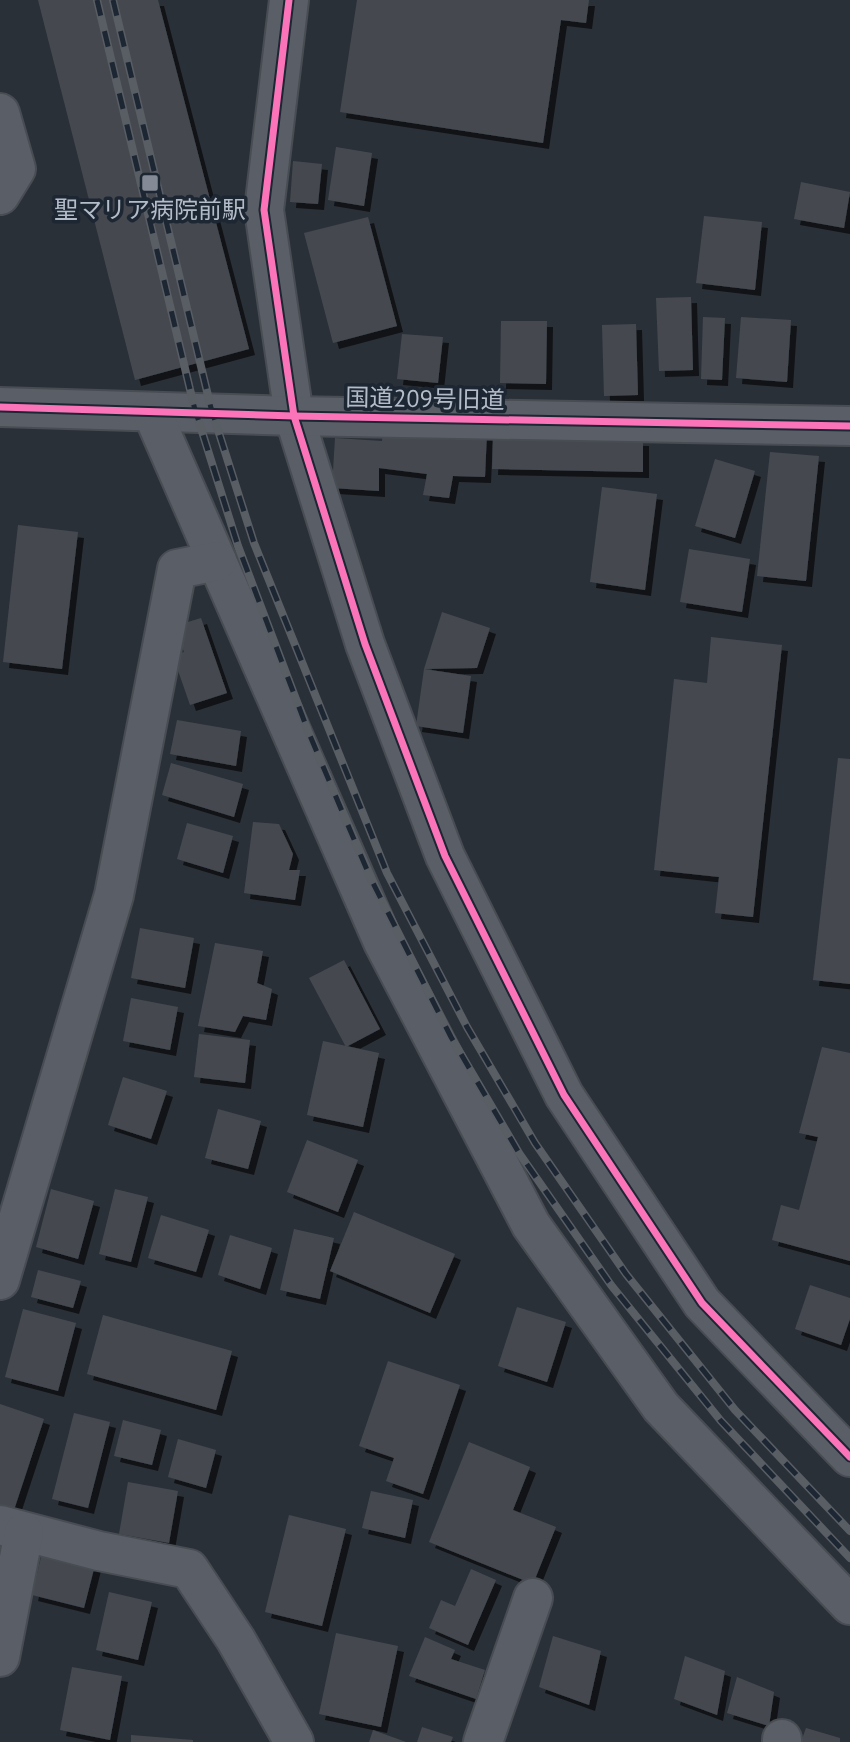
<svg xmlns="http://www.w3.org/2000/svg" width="850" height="1742" font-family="'PT Sans','Noto Sans JP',sans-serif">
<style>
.building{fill:#444950;filter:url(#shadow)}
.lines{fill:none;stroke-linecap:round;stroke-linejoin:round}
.minor-casing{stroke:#484c53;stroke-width:42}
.minor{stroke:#5a5e66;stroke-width:38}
.rail-casing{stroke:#595d64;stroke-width:8}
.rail{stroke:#1d2633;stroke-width:5;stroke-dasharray:16;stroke-linecap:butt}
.cycleway-casing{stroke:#1d2633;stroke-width:11}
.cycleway{stroke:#fb73b8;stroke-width:7}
.poi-dot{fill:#848b96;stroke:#1d2633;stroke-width:2.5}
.labels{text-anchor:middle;stroke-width:7;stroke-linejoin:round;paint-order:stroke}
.poi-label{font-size:24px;fill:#b4bcc9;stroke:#1d2633}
.street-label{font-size:24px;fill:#b4bcc9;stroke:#1d2633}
</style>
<defs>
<filter id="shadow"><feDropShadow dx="6" dy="6" stdDeviation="0" flood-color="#0009"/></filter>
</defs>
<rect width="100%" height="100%" fill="#2a3038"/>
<g class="building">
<polygon points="38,0 158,0 249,349 135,380"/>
<polygon points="357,0 589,0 586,23 561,20 543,143 340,112"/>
<polygon points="336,147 372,153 364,206 328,200"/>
<polygon points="293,161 322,164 318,204 290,202"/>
<polygon points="801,182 850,192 844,228 794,219"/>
<polygon points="704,216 762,222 755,290 696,283"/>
<polygon points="368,217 397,326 333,343 304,233"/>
<polygon points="691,297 693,370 659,371 656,298"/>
<polygon points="703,317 725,318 722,380 701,379"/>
<polygon points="741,317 791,320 787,382 736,378"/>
<polygon points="501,321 547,321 546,384 500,383"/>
<polygon points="636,324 638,395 604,396 602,325"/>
<polygon points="402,334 443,337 438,383 397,379"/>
<polygon points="456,430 487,432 485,477 453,476 449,498 423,495 427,474 379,468 379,491 332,488 335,438 382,441 383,432 456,440"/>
<polygon points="493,437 643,440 643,472 492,469"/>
<polygon points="770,452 819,456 806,581 757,576"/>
<polygon points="715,459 755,471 735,538 695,526"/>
<polygon points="602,487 657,494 645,590 590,582"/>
<polygon points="18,525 78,532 62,669 3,662"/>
<polygon points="689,549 750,559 742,612 680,602"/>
<polygon points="442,612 490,628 477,668 424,669"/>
<polygon points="201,618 227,693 190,705 173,656 184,652 175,626"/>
<polygon points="711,637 782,645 753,917 715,913 719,877 654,870 674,679 707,683"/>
<polygon points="424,669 471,676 463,733 416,726"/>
<polygon points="177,720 241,731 236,766 170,754"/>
<polygon points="838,758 850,759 850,984 813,980"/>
<polygon points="171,763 243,784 234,817 162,795"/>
<polygon points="253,822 279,824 293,854 289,870 300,870 295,900 244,893"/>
<polygon points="187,823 233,836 223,873 177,859"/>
<polygon points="140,928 194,938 185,988 131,978"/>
<polygon points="215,943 263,951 257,983 272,989 266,1020 243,1016 235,1032 198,1026"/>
<polygon points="344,960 380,1029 346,1047 309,978"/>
<polygon points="131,998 178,1007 170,1050 123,1041"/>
<polygon points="199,1034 250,1040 245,1083 194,1077"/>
<polygon points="323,1041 379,1053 363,1127 307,1115"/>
<polygon points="822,1047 850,1053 850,1261 772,1240 781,1205 799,1210 818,1137 799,1133"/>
<polygon points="123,1077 167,1091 151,1139 108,1125"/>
<polygon points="218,1109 261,1121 248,1169 205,1158"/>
<polygon points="307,1140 358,1160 338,1212 287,1192"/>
<polygon points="51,1189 94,1201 78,1259 36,1247"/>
<polygon points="115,1189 148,1197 131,1262 99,1254"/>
<polygon points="354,1212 455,1254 430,1313 330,1271"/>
<polygon points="161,1215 209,1230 196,1272 148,1258"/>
<polygon points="294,1229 334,1238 320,1299 280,1290"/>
<polygon points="230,1235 272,1248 260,1289 218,1275"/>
<polygon points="38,1270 81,1281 73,1308 31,1297"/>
<polygon points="810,1285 850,1298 850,1319 841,1345 795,1329"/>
<polygon points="517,1307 566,1322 547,1382 498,1366"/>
<polygon points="23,1309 76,1323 58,1391 5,1377"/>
<polygon points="103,1315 232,1351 216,1410 87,1374"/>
<polygon points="388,1361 460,1385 423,1494 386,1481 394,1458 359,1446"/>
<polygon points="0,1404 44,1419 14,1510 0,1506"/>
<polygon points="74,1413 110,1422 88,1508 52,1499"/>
<polygon points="123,1420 161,1430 152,1465 114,1456"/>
<polygon points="178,1439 216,1450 206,1488 168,1477"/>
<polygon points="469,1442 530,1467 513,1510 556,1527 533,1584 429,1542"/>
<polygon points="128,1482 178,1491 169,1543 119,1534"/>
<polygon points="371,1491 413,1500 405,1538 362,1528"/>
<polygon points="289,1515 346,1529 322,1626 265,1612"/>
<polygon points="42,1553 95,1565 84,1608 32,1595"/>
<polygon points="471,1569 496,1580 468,1645 429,1628 441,1600 455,1606"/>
<polygon points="109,1592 152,1602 138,1660 96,1650"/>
<polygon points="336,1633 398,1646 381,1727 319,1714"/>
<polygon points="553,1636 601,1651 589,1705 539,1687"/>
<polygon points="425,1637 455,1650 451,1659 485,1670 476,1699 409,1676"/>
<polygon points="685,1656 725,1671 717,1715 674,1699"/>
<polygon points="72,1667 122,1676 110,1740 60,1730"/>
<polygon points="737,1677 774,1692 769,1726 727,1713"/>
<polygon points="422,1727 453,1737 451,1742 417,1742"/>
<polygon points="806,1728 840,1738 840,1742 801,1742"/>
<polygon points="373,1730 406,1742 369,1742"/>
<polygon points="131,1735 193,1740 193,1742 131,1742"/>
</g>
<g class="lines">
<defs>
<g id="minor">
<polyline points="289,0 264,210 294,416 365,644 445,856 564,1095 702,1303 850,1457"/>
<polyline points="0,113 16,169 0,195"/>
<polyline points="0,407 294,416 850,426"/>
<polyline points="152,412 383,942 531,1225 661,1407 850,1605"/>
<polyline points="0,1280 114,895 177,569 217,561"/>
<polyline points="0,1525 99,1551 189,1569 236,1640 294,1742"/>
<polyline points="0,1657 24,1532"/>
<polyline points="483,1742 533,1598"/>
<polyline points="782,1742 782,1739"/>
</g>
</defs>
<use href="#minor" class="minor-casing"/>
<use href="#minor" class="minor"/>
<defs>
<g id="rail">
<polyline points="97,0 194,406 238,546 308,731 370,877 451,1037 519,1153 611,1285 721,1421 850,1558"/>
<polyline points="113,0 211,408 254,543 387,873 467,1027 535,1143 626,1274 735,1410 850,1531"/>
</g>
</defs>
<use href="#rail" class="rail-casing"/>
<use href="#rail" class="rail"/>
<defs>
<g id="cycleway">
<polyline points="289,0 264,210 294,416 365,644 445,856 564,1095 702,1303 850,1457"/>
<polyline points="0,407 294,416 850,426"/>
</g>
</defs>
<use href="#cycleway" class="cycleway-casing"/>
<use href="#cycleway" class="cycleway"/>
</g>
<rect class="poi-dot" x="141" y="174" width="18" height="18" rx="3.5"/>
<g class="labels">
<g class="poi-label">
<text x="150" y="218">聖マリア病院前駅</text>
</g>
<g class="street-label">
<text transform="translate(425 399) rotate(1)" y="8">国道209号旧道</text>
</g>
</g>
</svg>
